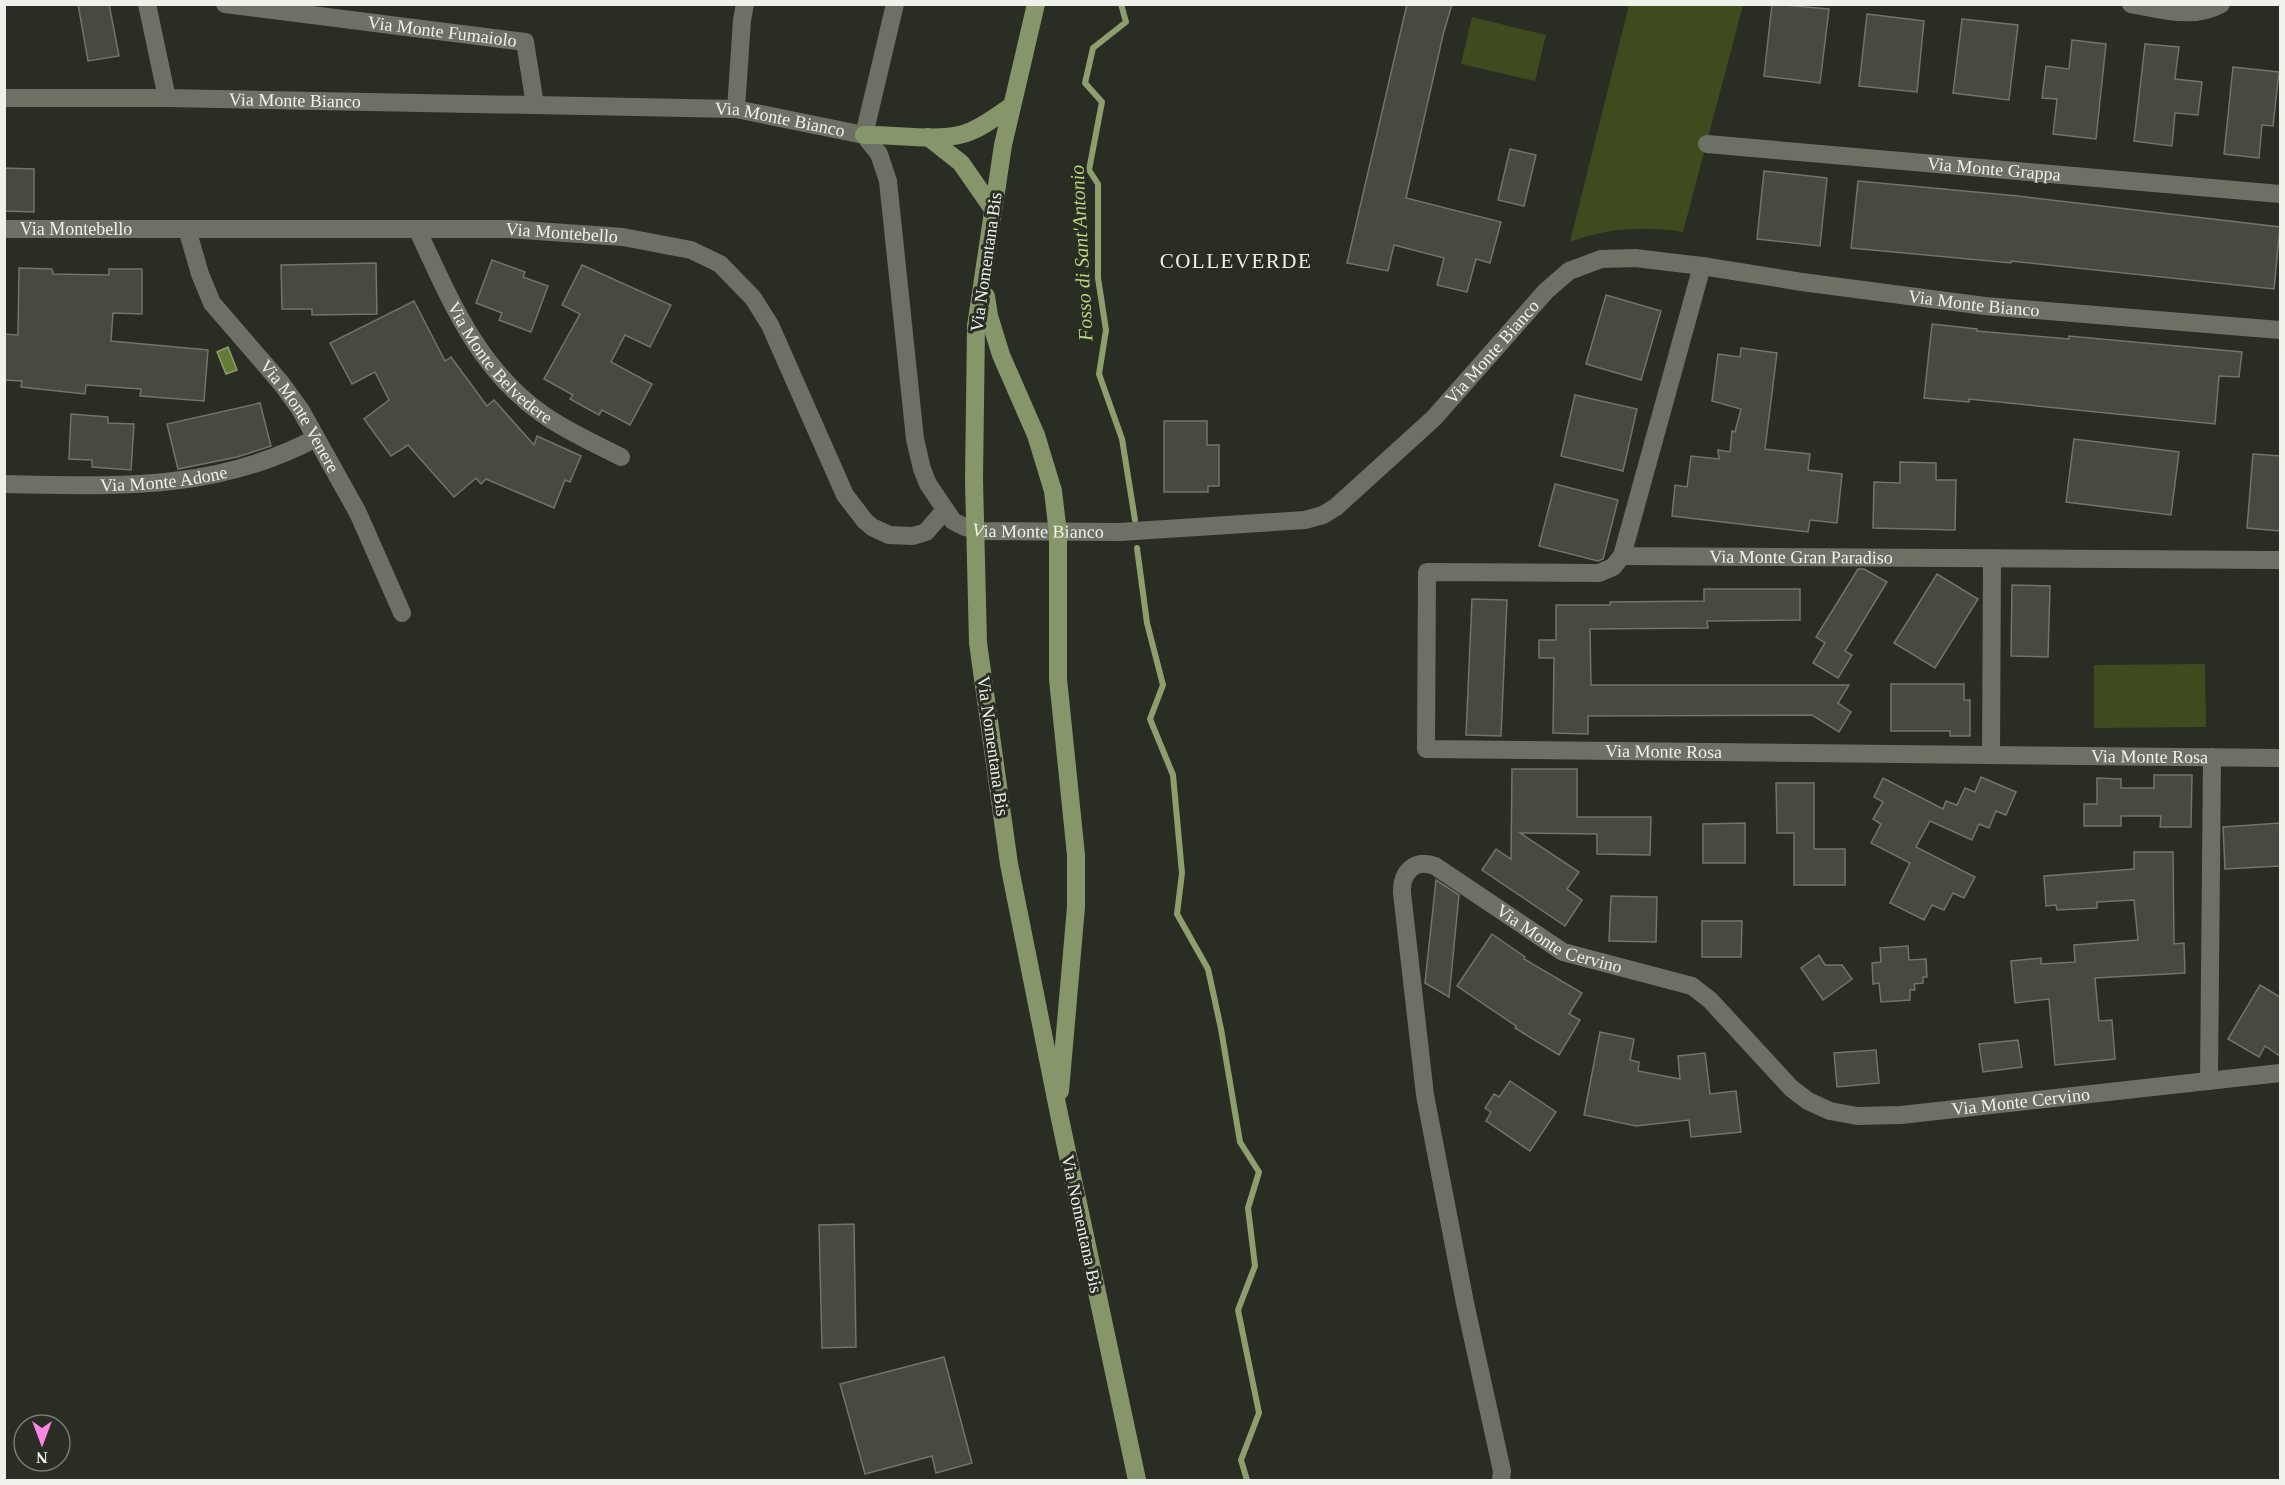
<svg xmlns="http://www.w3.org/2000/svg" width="2285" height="1485" font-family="Georgia,serif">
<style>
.green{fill:#3d4b1f}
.water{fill:#667b38;stroke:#8f9e6e;stroke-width:1.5}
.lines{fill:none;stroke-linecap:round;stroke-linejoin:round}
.stream{stroke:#8f9e6e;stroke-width:6}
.building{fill:#464a40;stroke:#707469;stroke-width:1.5}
.minor{stroke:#6c7065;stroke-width:18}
.major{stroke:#86966a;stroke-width:18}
.labels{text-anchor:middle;stroke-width:6;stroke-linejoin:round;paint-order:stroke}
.street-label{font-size:18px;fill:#eff1eb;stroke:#292d24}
.water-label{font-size:20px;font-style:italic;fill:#bad97b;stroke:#292d24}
.quarter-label{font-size:21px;letter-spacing:1.5px;fill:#eff1eb;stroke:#292d24}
</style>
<rect width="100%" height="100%" fill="#292d24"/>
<g class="green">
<path d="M1629 5H1743L1683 232C1644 226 1606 228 1570 242Z"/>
<polygon points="1472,17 1546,35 1535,81 1461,64"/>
<polygon points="2205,664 2206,727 2094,728 2094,665"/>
</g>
<polygon class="water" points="228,347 237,370 226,374 217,352"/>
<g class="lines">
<g class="stream">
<polyline points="1121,4 1126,22 1093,48 1085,83 1102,102 1089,170 1098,184 1098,278 1106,330 1099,374 1122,439 1135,520"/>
<polyline points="1137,548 1147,623 1163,685 1150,719 1173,775 1182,873 1177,914 1208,969 1221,1029 1240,1142 1259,1172 1248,1208 1255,1266 1238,1310 1259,1413 1241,1460 1247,1480"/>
</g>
</g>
<g class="building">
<polygon points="78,4 109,4 119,56 88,61"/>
<polygon points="1407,4 1452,4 1443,35 1406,198 1501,222 1490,263 1476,259 1467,292 1437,285 1444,258 1394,245 1388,271 1347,263"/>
<polygon points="1772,4 1829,9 1820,83 1764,76"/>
<polygon points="1867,14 1924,21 1917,92 1859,86"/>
<polygon points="1962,19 2018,25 2009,100 1953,93"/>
<polygon points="2072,40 2106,44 2096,139 2053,134 2057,99 2042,98 2046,66 2069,69"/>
<polygon points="2145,44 2179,47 2175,79 2202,82 2198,115 2175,113 2172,146 2134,141"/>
<polygon points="2233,67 2279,72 2273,126 2262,125 2259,158 2224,154"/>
<polygon points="1510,149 1536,155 1524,206 1498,200"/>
<polygon points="4,168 34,169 34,212 4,211"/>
<polygon points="1764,171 1827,178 1820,246 1757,239"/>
<polygon points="1858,181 2018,196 2280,227 2274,289 2011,261 2011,263 1851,248"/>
<polygon points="492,260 525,272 523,277 548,286 531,332 499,320 502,313 476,303"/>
<polygon points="376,263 377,314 312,315 312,309 282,309 281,265"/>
<polygon points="582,265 671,305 650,347 625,335 611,362 652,384 630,425 602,410 599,415 570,399 573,395 544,379 580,314 562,305"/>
<polygon points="19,268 52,269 53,274 109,275 109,269 142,269 142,314 113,313 111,341 208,350 204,401 140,396 141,389 86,385 85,394 21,387 22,381 4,380 4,334 18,335"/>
<polygon points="1606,295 1661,311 1641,380 1586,364"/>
<polygon points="414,301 445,361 451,357 487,406 494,400 534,445 537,436 581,456 570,482 565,480 554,508 486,479 481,484 476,478 454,497 408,445 391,456 364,419 389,400 375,372 352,384 330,343"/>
<polygon points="1932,324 1977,329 1977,331 2069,339 2069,336 2242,352 2239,377 2219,376 2215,424 1969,399 1969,402 1924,398"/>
<polygon points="1741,348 1777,353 1765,449 1810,454 1808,470 1842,474 1837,523 1810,520 1808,532 1672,516 1675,485 1687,487 1691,456 1719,459 1718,450 1730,452 1732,431 1735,432 1741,409 1712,401 1718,354 1740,357"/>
<polygon points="1575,395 1637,409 1623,471 1561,456"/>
<polygon points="260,403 271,446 237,457 178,469 167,424"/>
<polygon points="71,414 108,417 108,423 134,424 131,470 92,467 92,460 69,459"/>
<polygon points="1164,421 1207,421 1207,445 1219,445 1219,486 1208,486 1208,492 1164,492"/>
<polygon points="2074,439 2179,452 2171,515 2066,502"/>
<polygon points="2253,454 2280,456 2280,531 2247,528"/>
<polygon points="1900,462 1936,463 1936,480 1956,480 1955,530 1873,528 1874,482 1900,483"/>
<polygon points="1555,484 1618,500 1603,559 1598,561 1539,546"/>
<polygon points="1858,569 1864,569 1887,582 1845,651 1852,655 1838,678 1813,663 1825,643 1816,637"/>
<polygon points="1937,574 1978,599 1935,668 1894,643"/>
<polygon points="2012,585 2050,586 2048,657 2011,656"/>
<polygon points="1704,589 1800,589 1800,620 1707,621 1708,628 1590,629 1591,685 1849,685 1838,703 1851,712 1839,732 1812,715 1588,716 1588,734 1553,733 1554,658 1539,658 1539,640 1556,640 1556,605 1610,605 1610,602 1704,601"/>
<polygon points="1472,599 1507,600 1501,736 1466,735"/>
<polygon points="1891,684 1964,684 1964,700 1970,700 1970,736 1950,736 1950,731 1891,731"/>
<polygon points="1512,769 1577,769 1577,817 1651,817 1650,855 1597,854 1597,834 1520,833 1579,872 1567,889 1582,900 1565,926 1482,870 1496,849 1511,859"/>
<polygon points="2154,775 2192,775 2191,827 2160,827 2161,816 2121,816 2121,826 2084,826 2084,804 2097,804 2097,778 2121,779 2121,788 2154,788"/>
<polygon points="1981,777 2016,792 2006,815 1996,811 1989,828 1979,824 1972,840 1930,821 1916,847 1975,877 1964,898 1953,893 1944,910 1932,905 1924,920 1890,903 1910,863 1871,843 1881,824 1873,819 1883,802 1874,797 1883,778 1943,809 1946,801 1957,805 1965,788 1975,792"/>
<polygon points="1776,783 1814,783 1814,849 1845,849 1845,885 1794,885 1794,833 1777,833"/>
<polygon points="1745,823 1745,863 1703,863 1703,824"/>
<polygon points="2280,823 2280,866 2225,869 2223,827"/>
<polygon points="2134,852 2173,852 2174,944 2184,943 2185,973 2095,978 2099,1021 2112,1020 2115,1059 2055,1065 2049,999 2015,1003 2011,961 2041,958 2041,964 2075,962 2074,945 2138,940 2134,900 2097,902 2097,908 2057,910 2056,905 2046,906 2044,876 2134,869"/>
<polygon points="1436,880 1459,895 1449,997 1425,983"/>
<polygon points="1611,896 1657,897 1656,942 1609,941"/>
<polygon points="1702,921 1742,921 1741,957 1702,957"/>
<polygon points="1492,934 1525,957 1524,959 1582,993 1569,1014 1580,1020 1559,1055 1515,1028 1516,1026 1457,986"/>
<polygon points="1908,946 1909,960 1926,959 1927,977 1923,977 1923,983 1914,984 1915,990 1910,990 1910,1000 1881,1002 1879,983 1873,984 1872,963 1881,962 1880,948"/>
<polygon points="1819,955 1825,965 1842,965 1852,979 1823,1000 1801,968"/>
<polygon points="2260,985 2280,997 2280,1056 2265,1046 2259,1057 2228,1039"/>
<polygon points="1600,1032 1634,1039 1630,1060 1639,1062 1638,1071 1680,1079 1678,1056 1705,1053 1710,1094 1736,1091 1741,1132 1691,1137 1689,1120 1636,1126 1584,1115"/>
<polygon points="2018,1040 2022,1067 1983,1072 1979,1044"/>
<polygon points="1876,1050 1879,1083 1837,1087 1834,1053"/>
<polygon points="1510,1081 1556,1112 1530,1151 1486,1121 1491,1112 1485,1108 1494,1094 1499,1097"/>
<polygon points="854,1224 856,1347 822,1348 819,1225"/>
<polygon points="944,1357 972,1463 936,1473 932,1456 865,1474 840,1384"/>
</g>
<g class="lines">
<g class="minor">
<polyline points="147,4 167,98"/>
<path id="s1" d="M225 4 525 42 535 105"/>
<path d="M2131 4C2161 9 2192 20 2221 4"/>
<path id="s2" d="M4 98H167L736 109 864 135 879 154 888 181 915 439 922 469 928 484 953 521 965 527 981 531 1120 532 1305 520 1323 515 1336 507 1434 418 1546 291 1569 271 1601 259 1635 258 1702 266 1802 282 1985 306 2280 330"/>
<polyline points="736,109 742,20 745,4"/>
<polyline points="864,135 895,4"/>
<path id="s3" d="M1707 144 2280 194"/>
<path id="s4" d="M4 229H508L623 237 691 250 720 264 753 298 770 325 845 495 865 521 872 527 889 535 913 536 926 532 945 510"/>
<path id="s5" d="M187 229 200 274 212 303 281 383 300 409 358 513 402 613"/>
<path id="s6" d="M417 229C450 299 476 366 541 413 566 431 594 443 621 457"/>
<path id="s7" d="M1702 266 1622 556 2280 560"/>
<path id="s8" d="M4 484C115 486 215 492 316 438"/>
<path id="s9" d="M1622 556 1613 567 1599 573 1427 572 1426 749 2280 758"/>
<polyline points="1991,755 1992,559"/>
<polyline points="2209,1081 2212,757"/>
<path id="s10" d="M1501 1480 1502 1471 1465 1303 1425 1095 1402 893C1401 873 1414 858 1435 866L1563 952 1692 986 1710 1000 1791 1088 1808 1101 1830 1111 1857 1116 1901 1115 2280 1073"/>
</g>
<g class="major">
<polyline points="1036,4 1003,145 976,326 974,480 978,643 1009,864 1059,1114 1137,1480"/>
<path d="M864 135C896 134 932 142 963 134 981 129 996 116 1012 106"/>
<polyline points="928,137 961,163 993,209"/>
<polyline points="986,296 989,316 1001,355 1036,435 1053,491 1058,533 1058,679 1076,855 1076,907 1060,1091"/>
</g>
</g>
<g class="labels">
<g class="street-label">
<text dy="6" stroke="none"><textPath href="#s1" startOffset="219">Via Monte Fumaiolo</textPath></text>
<text dy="6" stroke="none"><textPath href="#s2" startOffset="291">Via Monte Bianco</textPath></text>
<text dy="6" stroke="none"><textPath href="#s2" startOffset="777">Via Monte Bianco</textPath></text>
<text dy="6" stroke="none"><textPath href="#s3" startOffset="288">Via Monte Grappa</textPath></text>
<text dy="6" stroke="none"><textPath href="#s4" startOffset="72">Via Montebello</textPath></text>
<text dy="6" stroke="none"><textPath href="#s4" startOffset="558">Via Montebello</textPath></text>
<text transform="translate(986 262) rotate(-82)" y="6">Via Nomentana Bis</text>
<text dy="6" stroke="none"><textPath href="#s2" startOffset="2397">Via Monte Bianco</textPath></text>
<text dy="6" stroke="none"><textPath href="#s2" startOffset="1875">Via Monte Bianco</textPath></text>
<text dy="6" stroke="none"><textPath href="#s6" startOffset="159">Via Monte Belvedere</textPath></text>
<text dy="6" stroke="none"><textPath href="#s5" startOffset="222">Via Monte Venere</textPath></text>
<text dy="6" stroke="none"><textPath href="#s8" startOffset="160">Via Monte Adone</textPath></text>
<text dy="6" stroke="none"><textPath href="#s2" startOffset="1353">Via Monte Bianco</textPath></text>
<text dy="6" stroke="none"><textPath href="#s7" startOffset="480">Via Monte Gran Paradiso</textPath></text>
<text transform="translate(993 746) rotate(82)" y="6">Via Nomentana Bis</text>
<text dy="6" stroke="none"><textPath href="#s9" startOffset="616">Via Monte Rosa</textPath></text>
<text dy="6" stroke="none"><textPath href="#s9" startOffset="1102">Via Monte Rosa</textPath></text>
<text dy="6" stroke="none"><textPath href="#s10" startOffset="794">Via Monte Cervino</textPath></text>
<text dy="6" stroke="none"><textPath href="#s10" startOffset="1316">Via Monte Cervino</textPath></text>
<text transform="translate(1082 1224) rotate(78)" y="6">Via Nomentana Bis</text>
</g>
<g class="water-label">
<text transform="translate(1081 253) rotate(-93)" y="7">Fosso di Sant'Antonio</text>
</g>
<g class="quarter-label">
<text x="1236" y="268">COLLEVERDE</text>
</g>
</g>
<rect width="2285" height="1485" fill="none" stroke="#eff1eb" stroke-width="12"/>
<g transform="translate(42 1443) rotate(180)"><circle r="28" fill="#292d24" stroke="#787b74" stroke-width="1.5"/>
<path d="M0-4.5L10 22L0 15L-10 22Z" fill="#fa87e6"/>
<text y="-9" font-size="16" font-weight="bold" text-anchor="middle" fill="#eff1eb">N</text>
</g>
</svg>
